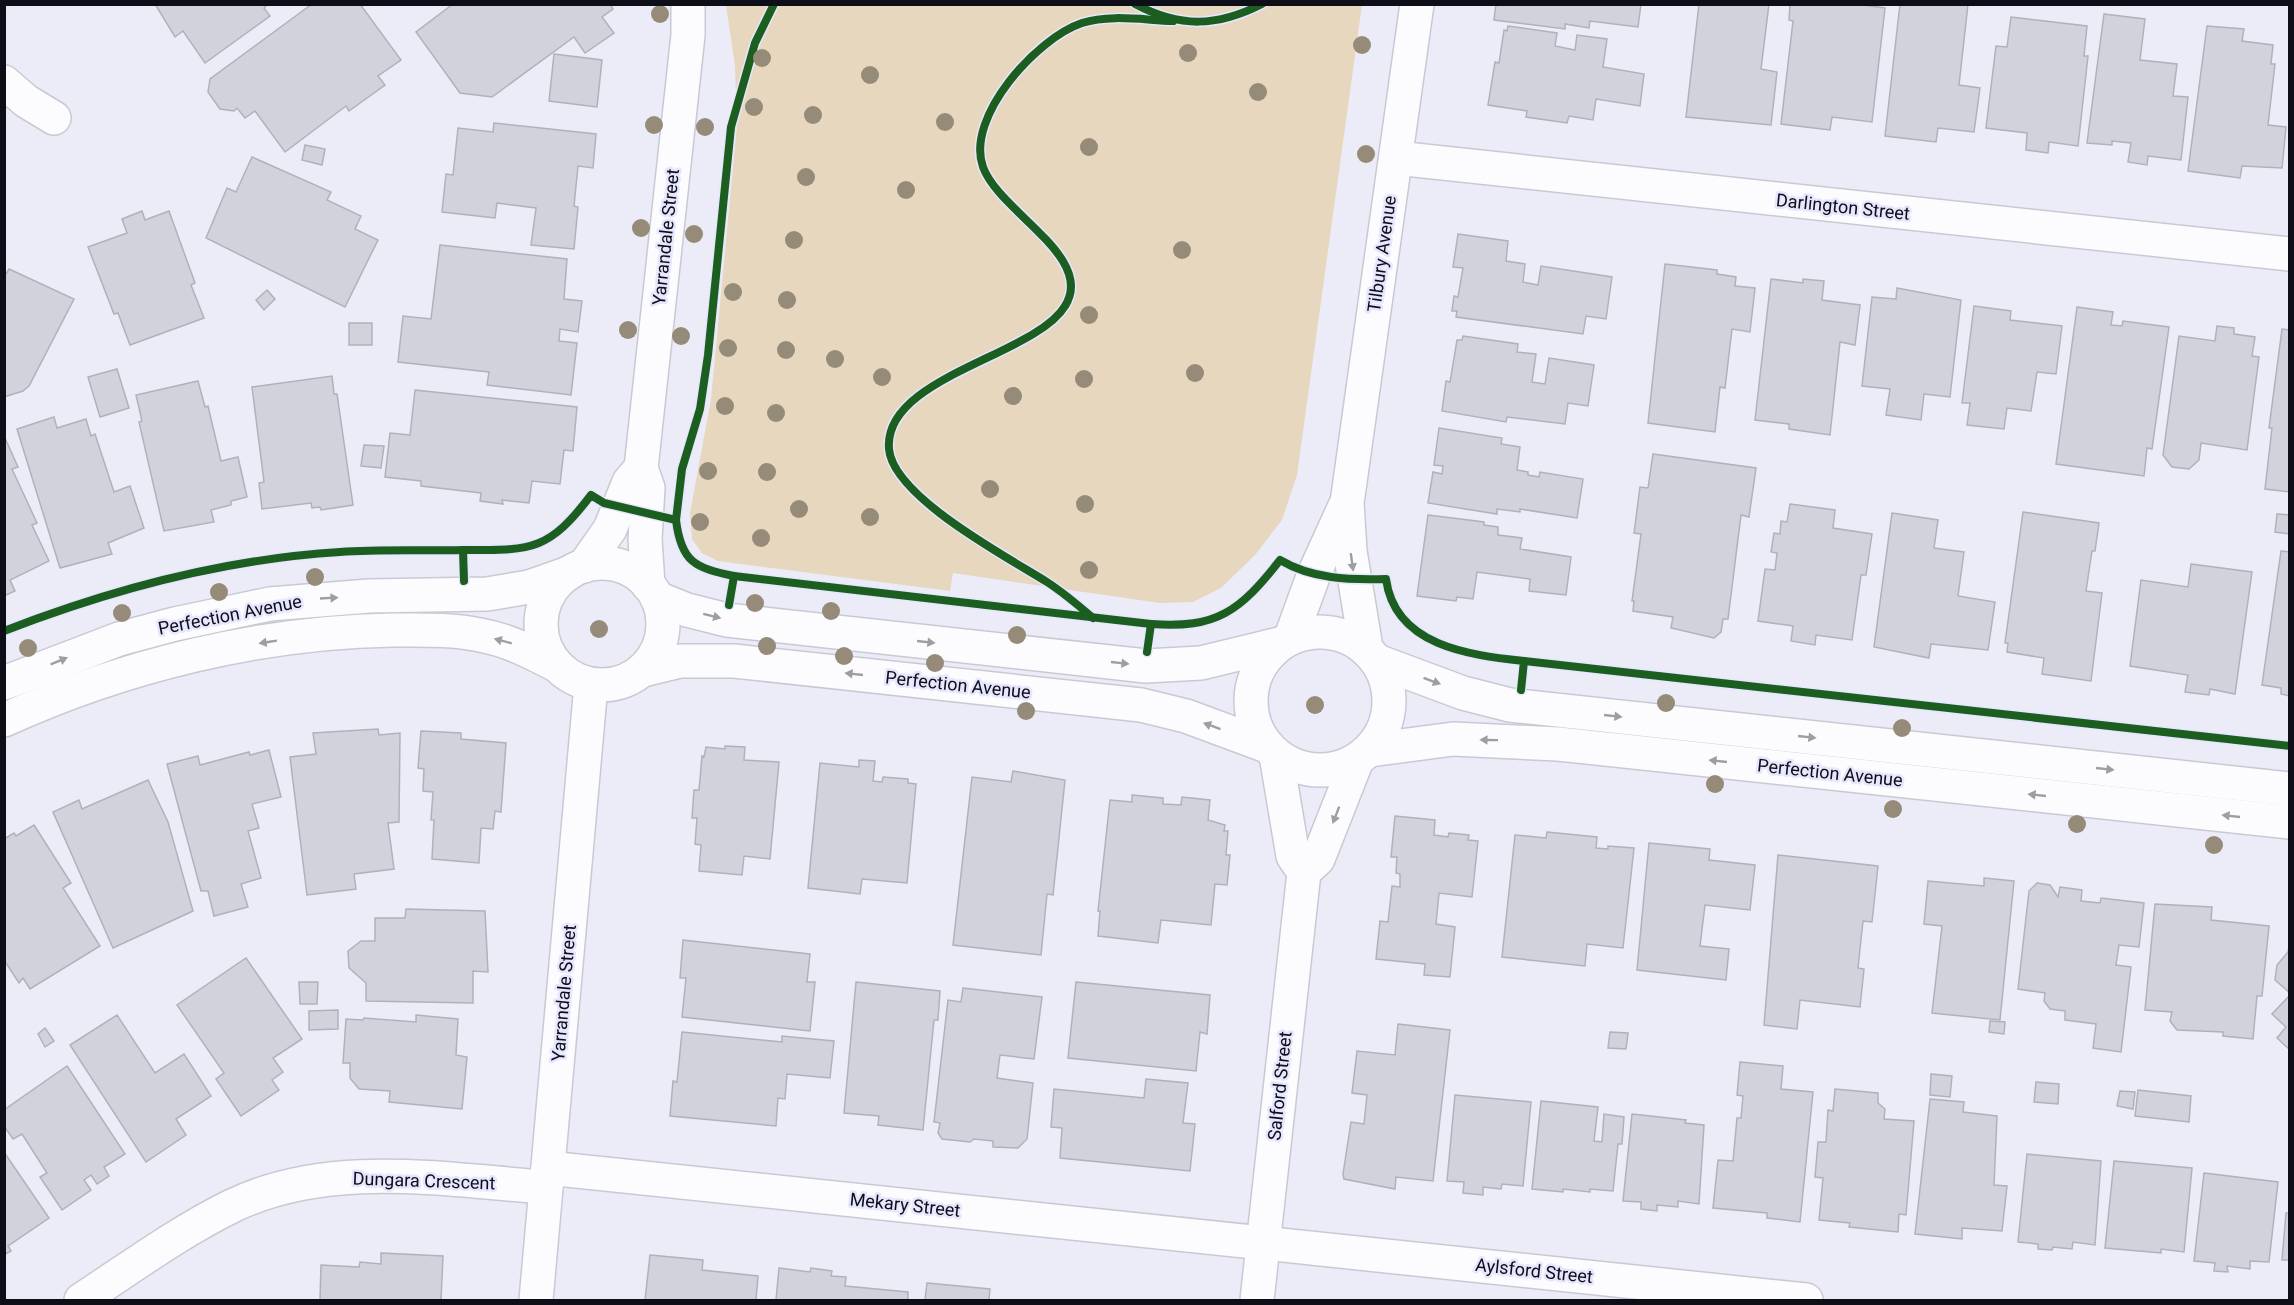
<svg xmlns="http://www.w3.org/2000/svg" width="2294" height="1305" font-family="Roboto,sans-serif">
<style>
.green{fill:#e6d7be}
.building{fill:#d2d2dd;stroke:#b1b1bc;stroke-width:1.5}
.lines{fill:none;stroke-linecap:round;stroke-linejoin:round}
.street-casing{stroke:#c9c9d4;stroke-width:36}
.secondary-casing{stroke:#c9c9d4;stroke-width:36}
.street{stroke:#fcfcfe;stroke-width:33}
.secondary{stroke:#fcfcfe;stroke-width:33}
.cycleway-casing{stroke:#e6e6fe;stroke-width:11}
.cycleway{stroke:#1b5e20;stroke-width:8}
.tree{fill:#968b79}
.oneway{fill:#9d9da2}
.labels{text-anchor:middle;stroke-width:5;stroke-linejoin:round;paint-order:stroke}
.street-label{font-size:18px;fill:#0e0e18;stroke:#e6e6fe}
</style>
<rect width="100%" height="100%" fill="#ececf8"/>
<polygon class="green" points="726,5 1362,5 1297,475 1282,520 1255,555 1221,588 1193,602 1160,603 953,573 950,591 718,561 702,553 692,539 690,513 711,399 737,125 735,66"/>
<g class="building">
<polygon points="155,4 268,4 264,8 270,16 205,63 183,31 175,37"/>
<polygon points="312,4 360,4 401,60 378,76 385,85 349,111 346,106 285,152 255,111 245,118 237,108 234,111 220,109 208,92 210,79"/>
<polygon points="453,4 610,4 613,9 602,17 614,33 585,53 574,37 492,97 460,93 416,32"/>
<polygon points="1496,4 1641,4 1638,27 1590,21 1589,28 1565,24 1565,29 1494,20"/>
<polygon points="1699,4 1769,4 1761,69 1777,72 1771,125 1686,117"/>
<polygon points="1790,4 1856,4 1885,8 1872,122 1832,117 1830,130 1781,124 1793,21 1789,20"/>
<polygon points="1900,4 1968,4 1959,85 1980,88 1974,132 1938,128 1936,142 1885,136"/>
<polygon points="2104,14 2145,19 2140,60 2177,64 2173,96 2188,97 2181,160 2148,156 2147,165 2128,162 2131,143 2112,141 2112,145 2087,143"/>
<polygon points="2011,17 2087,26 2084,56 2088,56 2078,146 2049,142 2048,153 2026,150 2027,133 1986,128 1996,46 2007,47"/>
<polygon points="1508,26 1557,33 1555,46 1575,50 1577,35 1607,39 1603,67 1644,74 1640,106 1596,99 1593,120 1569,116 1567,123 1526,117 1527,111 1488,105 1495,62 1499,63 1504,30 1507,31"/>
<polygon points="2207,26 2244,29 2242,41 2273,45 2271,64 2275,64 2268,125 2286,127 2282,168 2242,166 2240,178 2188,171"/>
<polygon points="554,54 602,60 597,107 549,101"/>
<polygon points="494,123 596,134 593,168 578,166 574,206 578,207 574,249 531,245 536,208 497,203 495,218 442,212 446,174 453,175 458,128 493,132"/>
<polygon points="305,145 325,149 322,165 302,160"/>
<polygon points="252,157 331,192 327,200 361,216 355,229 378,240 345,307 206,238 227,188 236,192"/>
<polygon points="142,211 145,220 169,211 195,283 191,285 204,318 130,345 118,313 114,314 88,247 127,233 122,219"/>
<polygon points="1458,234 1508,241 1506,261 1525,264 1523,282 1538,285 1541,266 1612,277 1606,319 1586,316 1583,334 1456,317 1457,311 1452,311 1454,296 1458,297 1463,268 1453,267"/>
<polygon points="440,245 567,259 564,299 582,301 578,332 560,329 559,341 577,343 571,395 487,385 489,372 398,362 403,316 431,319"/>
<polygon points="1665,264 1717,270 1717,274 1736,277 1735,286 1755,288 1750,332 1732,329 1725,388 1720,387 1715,432 1648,423"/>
<polygon points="9,269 74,299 29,386 23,391 4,397 4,277"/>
<polygon points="1771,279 1803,283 1803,279 1824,281 1822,300 1860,305 1855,345 1840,342 1830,435 1789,429 1789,424 1755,420"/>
<polygon points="1897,288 1961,300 1950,397 1924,394 1921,420 1886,415 1890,389 1862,386 1872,297 1896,299"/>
<polygon points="267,290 275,299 264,310 256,300"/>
<polygon points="1974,306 2011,311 2010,320 2062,326 2056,374 2037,372 2031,411 2007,408 2004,429 1967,425 1970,403 1962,403"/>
<polygon points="2077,307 2113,312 2111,325 2122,326 2123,321 2169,327 2152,449 2147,448 2144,476 2056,464"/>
<rect x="349" y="323" width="23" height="22"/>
<polygon points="2217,326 2234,328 2234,334 2255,337 2252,356 2259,357 2247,450 2201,443 2199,460 2189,469 2172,467 2163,455 2179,336 2215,341"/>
<polygon points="2282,329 2290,330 2290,492 2265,489 2272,428 2269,428"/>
<polygon points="1463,336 1518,344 1517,352 1536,354 1532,382 1545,384 1549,358 1594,365 1588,406 1568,403 1565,424 1507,417 1506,422 1442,411 1446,381 1450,382 1457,340 1462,340"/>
<polygon points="117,369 129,408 100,417 88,377"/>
<polygon points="332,376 334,394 337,394 353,505 321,510 320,507 312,508 311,503 262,509 259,483 264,482 252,387"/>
<polygon points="198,381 205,407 208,406 221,461 238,457 247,497 231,501 231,505 211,510 214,522 164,531 139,422 142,421 136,395"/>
<polygon points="415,390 577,407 573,451 564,450 560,484 532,481 529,503 502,500 503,504 480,501 481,493 421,486 421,481 385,477 390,433 410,435"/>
<polygon points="54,417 57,428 86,419 91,436 95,434 114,492 130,486 144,528 108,543 112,554 60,568 17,429"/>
<polygon points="1439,428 1502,438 1501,444 1520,447 1517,470 1528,472 1528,475 1539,477 1540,472 1583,479 1577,518 1520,509 1520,512 1497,509 1497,514 1428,503 1433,472 1442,474 1443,466 1434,465"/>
<polygon points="5,438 18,467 12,469 37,523 32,525 49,561 10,580 15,591 4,596"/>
<polygon points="364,445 384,446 381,468 361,466"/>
<polygon points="1653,454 1756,468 1749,517 1741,515 1728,619 1723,619 1721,632 1714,638 1671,628 1673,617 1633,611 1634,601 1632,601 1641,534 1634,533 1640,487 1648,488"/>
<polygon points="1790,504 1835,510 1833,528 1872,534 1866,575 1861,575 1852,640 1816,635 1815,645 1791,641 1793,626 1758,621 1765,569 1775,570 1777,553 1771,552 1774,533 1780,534 1781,521 1787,522"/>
<polygon points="2023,512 2099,523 2095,551 2092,551 2086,591 2102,593 2091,681 2042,674 2044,658 2007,652 2008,643 2005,643"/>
<polygon points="1892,513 1938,520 1934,548 1964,552 1958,596 1995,602 1988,650 1931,644 1929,658 1874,647"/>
<polygon points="2277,514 2290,515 2290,534 2275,532"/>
<polygon points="1428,515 1484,522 1484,525 1498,527 1498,535 1522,538 1520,549 1571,557 1566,595 1529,591 1530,579 1477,572 1473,599 1457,597 1456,601 1417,596"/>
<polygon points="2281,551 2290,552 2290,696 2281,694 2281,688 2262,685"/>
<polygon points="2191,564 2252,572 2235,694 2210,689 2209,695 2185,692 2188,675 2130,666 2141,580 2188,587"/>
<polygon points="378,729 379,735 400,733 399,822 388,823 394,869 354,874 356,889 307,895 290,757 316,754 313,733"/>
<polygon points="421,731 461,733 461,739 506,743 501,812 495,811 493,829 481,828 479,863 432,859 434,820 431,820 433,792 423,791 424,769 418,768"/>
<polygon points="725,746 745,747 744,760 779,762 770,859 744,856 742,875 699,871 701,845 695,844 697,818 692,818 694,790 699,790 702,756 704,757 706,747 725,749"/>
<polygon points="269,750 281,797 252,804 259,828 248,831 261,878 241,884 248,907 214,916 208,891 201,891 167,764 198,756 200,765 249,752 250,755"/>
<polygon points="859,760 875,761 873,781 882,782 883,777 908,779 908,783 916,784 907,883 862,879 860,894 808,888 820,763 859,767"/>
<polygon points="1013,771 1065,780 1053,895 1047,894 1041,955 953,945 972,777 1011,782"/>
<polygon points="148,780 168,822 193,911 113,948 53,812 79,800 82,809"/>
<polygon points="1132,795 1163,798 1163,804 1181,805 1182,797 1210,800 1208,820 1225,825 1224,831 1228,831 1226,855 1230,855 1227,885 1215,884 1211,925 1161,920 1158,943 1098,936 1100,911 1098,911 1110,800 1132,802"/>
<polygon points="1395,816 1435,820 1434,835 1448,837 1449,833 1469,835 1468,840 1478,841 1472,897 1439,893 1436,924 1455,927 1450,977 1424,975 1425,964 1376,959 1380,921 1388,922 1392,886 1400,887 1400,874 1396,873 1397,857 1391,857"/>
<polygon points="34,825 71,883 63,888 100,946 30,989 23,978 19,983 4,960 4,839 14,833 16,836"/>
<polygon points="1547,832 1597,837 1596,848 1608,849 1608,846 1634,848 1623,948 1587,944 1585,966 1502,957 1515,835 1546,838"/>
<polygon points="1649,843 1710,849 1709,860 1755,865 1750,910 1705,905 1700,946 1729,949 1726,980 1637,970"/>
<polygon points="1778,855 1878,866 1872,922 1863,921 1858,968 1864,969 1860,1007 1800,1000 1797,1029 1764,1025"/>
<polygon points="1984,878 2014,881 2000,1020 1932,1013 1942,926 1924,924 1928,881 1984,886"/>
<polygon points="2037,883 2050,885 2058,897 2060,887 2082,890 2081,901 2100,903 2101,898 2144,903 2139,947 2119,945 2116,965 2131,967 2121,1052 2093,1048 2096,1024 2065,1020 2065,1011 2050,1009 2044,1001 2045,993 2018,989 2029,891"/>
<polygon points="2155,904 2212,907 2211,920 2269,926 2262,996 2257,996 2253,1039 2223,1036 2223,1032 2177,1030 2170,1021 2172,1012 2145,1010"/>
<polygon points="406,909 485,911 488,972 473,971 473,1003 366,1001 366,983 349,968 348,951 361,941 375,941 375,918 405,918"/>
<polygon points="683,940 810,954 807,982 815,982 810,1031 682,1017 686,978 680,978"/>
<polygon points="2290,940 2290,993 2275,980 2277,965 2288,952"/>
<polygon points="246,958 302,1039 273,1058 283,1072 272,1080 279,1090 241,1116 216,1079 224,1073 177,1005"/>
<polygon points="299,982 318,982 317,1004 300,1004"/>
<polygon points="856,982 940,991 938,1020 934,1020 923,1130 878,1125 879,1116 844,1113"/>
<polygon points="1076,982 1210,995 1207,1034 1200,1032 1196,1071 1068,1058"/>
<polygon points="963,988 1042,997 1034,1059 1000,1055 997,1078 1033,1083 1027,1139 1018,1148 993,1147 993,1141 974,1139 970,1142 942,1139 938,1133 940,1123 934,1122 948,1000 961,1002"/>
<polygon points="2290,995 2290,1050 2277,1038 2286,1027 2272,1014"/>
<polygon points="338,1010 338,1029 309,1030 309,1011"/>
<polygon points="117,1015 155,1073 184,1054 211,1096 176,1119 186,1135 146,1162 70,1045"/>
<polygon points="416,1015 458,1019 456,1055 467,1057 462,1109 389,1102 390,1091 359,1089 350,1078 350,1063 343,1063 346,1019 363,1020 364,1018 416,1022"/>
<polygon points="1990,1021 2005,1022 2004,1034 1989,1032"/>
<polygon points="1398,1024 1450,1030 1433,1181 1396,1177 1395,1189 1344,1179 1343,1174 1351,1122 1364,1124 1367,1095 1352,1093 1357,1051 1395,1055"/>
<polygon points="45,1028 54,1041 45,1047 38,1034"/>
<polygon points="682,1032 782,1042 782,1036 834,1041 830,1078 787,1074 785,1099 778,1098 776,1126 670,1116 673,1081 677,1082"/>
<polygon points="1610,1032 1628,1033 1626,1049 1608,1048"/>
<polygon points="1740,1062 1783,1066 1781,1089 1813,1092 1800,1222 1767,1218 1767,1213 1713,1208 1718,1160 1733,1161 1737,1118 1741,1118 1743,1096 1737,1095"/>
<polygon points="67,1066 125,1154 104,1167 109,1176 97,1184 91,1175 84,1180 91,1190 62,1210 40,1177 47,1173 22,1134 13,1139 4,1126 4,1110"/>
<polygon points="1931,1074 1952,1076 1950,1097 1930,1095"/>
<polygon points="1146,1079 1188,1083 1183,1123 1195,1124 1190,1171 1060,1158 1062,1128 1051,1127 1054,1089 1144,1098"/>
<polygon points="2036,1082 2059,1084 2058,1104 2034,1102"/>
<polygon points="1835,1089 1878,1093 1878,1103 1885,1109 1884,1119 1914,1121 1906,1215 1899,1214 1898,1232 1849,1227 1850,1223 1819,1220 1823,1178 1815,1177 1818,1142 1826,1142 1828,1110 1833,1111"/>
<polygon points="2138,1090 2191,1096 2189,1122 2135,1116"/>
<polygon points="2120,1091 2135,1092 2133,1109 2117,1106"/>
<polygon points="1455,1095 1531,1102 1523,1186 1502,1184 1501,1189 1483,1187 1483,1195 1463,1193 1464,1182 1447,1181"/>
<polygon points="1930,1099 1964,1102 1963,1112 1997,1116 1994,1185 2007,1186 2002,1231 1962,1228 1962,1239 1915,1234"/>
<polygon points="1541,1101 1598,1107 1594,1141 1602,1142 1604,1114 1624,1117 1622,1144 1618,1144 1613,1191 1590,1189 1590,1192 1563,1189 1563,1192 1532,1189"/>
<polygon points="1632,1114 1686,1120 1685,1123 1704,1125 1699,1204 1678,1201 1678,1207 1657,1205 1657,1211 1641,1209 1641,1202 1623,1201"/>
<polygon points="4,1152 49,1218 8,1246 11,1251 4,1255"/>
<polygon points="2027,1154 2101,1161 2095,1245 2073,1242 2072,1249 2053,1247 2052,1250 2038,1249 2038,1244 2018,1242"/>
<polygon points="2114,1161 2192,1168 2184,1252 2161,1249 2161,1253 2105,1248"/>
<polygon points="2204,1173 2278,1182 2269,1262 2250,1261 2250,1269 2227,1266 2228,1272 2214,1271 2215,1263 2194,1261"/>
<polygon points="2286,1213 2290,1213 2290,1260 2282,1260"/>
<polygon points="381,1253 443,1256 441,1300 320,1300 321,1265 359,1267 360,1262 381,1264"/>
<polygon points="650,1255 703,1260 702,1270 758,1276 756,1300 645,1300"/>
<polygon points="779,1268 810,1272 811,1268 832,1271 831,1276 846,1277 845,1286 908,1292 908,1300 776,1300"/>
<polygon points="927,1283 990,1289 989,1300 925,1300"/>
</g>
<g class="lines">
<defs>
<g id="street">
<polyline points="4,82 26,101 54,118"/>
<polyline points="1396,158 2290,254"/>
<polyline points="1304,872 1318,859 1357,760"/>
<polyline points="548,1168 1806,1300"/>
<path d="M81 1300C130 1268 179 1232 232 1206 329 1159 443 1180 546 1187"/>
<polyline points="536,1300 591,685"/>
<polyline points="1257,1300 1304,872 1293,856 1276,755"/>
</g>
<g id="secondary">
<circle cx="602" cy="624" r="61"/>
<polyline points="584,566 610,529 629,482 641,468"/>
<polyline points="648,585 645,539 648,488 641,468 688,35 688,4"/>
<polyline points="657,598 687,610 727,620 1146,666 1201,663 1279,644"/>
<circle cx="1320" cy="701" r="69"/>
<polyline points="1291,637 1314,574 1345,506"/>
<polyline points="1366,648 1350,551 1347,503 1417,4"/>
<polyline points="1377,661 1463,693 1510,705 2290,789"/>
<polyline points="643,670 680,661 734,661 1141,705 1186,716 1267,746"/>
<polyline points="4,683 119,639 175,624 270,604 369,596 487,594 529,587 569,573"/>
<path d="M4 720C125 665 261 632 393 630 421 630 453 629 480 635 508 640 531 652 556 665"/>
<polyline points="1370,750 1453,739 1558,744 2290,822"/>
</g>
</defs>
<use href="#street" class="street-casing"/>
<use href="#secondary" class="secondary-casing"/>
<use href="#street" class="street"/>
<use href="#secondary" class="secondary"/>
<defs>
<g id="cycleway">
<path d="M1135 4C1180 28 1217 27 1262 4"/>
<polyline points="676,520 682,469 700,409 708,355 731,127 755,43 774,4"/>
<polyline points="734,576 1151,624"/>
<path d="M464 581 463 550C531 550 548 552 591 495L604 503 676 520C681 562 695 568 734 576L729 605"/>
<path d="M1093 618C1078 605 1064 593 1047 582 1009 558 893 497 889 449 883 377 1035 356 1065 306 1096 257 999 212 983 167 965 117 1037 38 1082 23 1110 14 1143 20 1173 21"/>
<path d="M4 631C112 589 225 559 340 552 381 549 422 551 463 550"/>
<path d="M1147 652 1151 624C1217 629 1240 611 1280 560 1312 579 1349 580 1386 579 1395 646 1469 655 1524 661L1521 690"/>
<polyline points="1524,661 2290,746"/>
</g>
</defs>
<use href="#cycleway" class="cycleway-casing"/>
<use href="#cycleway" class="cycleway"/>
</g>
<g class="tree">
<circle cx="660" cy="14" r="9"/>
<circle cx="1362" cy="45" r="9"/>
<circle cx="1188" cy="53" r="9"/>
<circle cx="762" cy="58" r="9"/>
<circle cx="870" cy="75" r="9"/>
<circle cx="1258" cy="92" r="9"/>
<circle cx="754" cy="107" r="9"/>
<circle cx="813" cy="115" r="9"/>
<circle cx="945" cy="122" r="9"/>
<circle cx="654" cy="125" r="9"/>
<circle cx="705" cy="127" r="9"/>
<circle cx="1089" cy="147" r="9"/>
<circle cx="1366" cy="154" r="9"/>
<circle cx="806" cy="177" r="9"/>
<circle cx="906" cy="190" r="9"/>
<circle cx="641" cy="228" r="9"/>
<circle cx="694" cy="234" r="9"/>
<circle cx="794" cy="240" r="9"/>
<circle cx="1182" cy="250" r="9"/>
<circle cx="733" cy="292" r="9"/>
<circle cx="787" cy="300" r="9"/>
<circle cx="1089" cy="315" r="9"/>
<circle cx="628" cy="330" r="9"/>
<circle cx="681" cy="336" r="9"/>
<circle cx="728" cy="348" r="9"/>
<circle cx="786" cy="350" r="9"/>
<circle cx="835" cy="359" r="9"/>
<circle cx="1195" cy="373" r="9"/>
<circle cx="882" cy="377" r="9"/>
<circle cx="1084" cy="379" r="9"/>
<circle cx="1013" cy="396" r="9"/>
<circle cx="725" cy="406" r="9"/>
<circle cx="776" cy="413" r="9"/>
<circle cx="708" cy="471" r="9"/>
<circle cx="767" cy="472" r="9"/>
<circle cx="990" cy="489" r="9"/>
<circle cx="1085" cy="504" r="9"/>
<circle cx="799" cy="509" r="9"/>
<circle cx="870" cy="517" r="9"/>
<circle cx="700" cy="522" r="9"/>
<circle cx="761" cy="538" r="9"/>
<circle cx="1089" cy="570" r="9"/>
<circle cx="315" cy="577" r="9"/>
<circle cx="219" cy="592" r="9"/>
<circle cx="755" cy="603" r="9"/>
<circle cx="831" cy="611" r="9"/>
<circle cx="122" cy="613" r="9"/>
<circle cx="599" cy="629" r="9"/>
<circle cx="1017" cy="635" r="9"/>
<circle cx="767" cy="646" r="9"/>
<circle cx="28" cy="648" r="9"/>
<circle cx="844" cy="656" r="9"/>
<circle cx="935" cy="663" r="9"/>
<circle cx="1666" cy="703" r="9"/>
<circle cx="1315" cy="705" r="9"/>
<circle cx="1026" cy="711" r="9"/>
<circle cx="1902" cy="728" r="9"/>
<circle cx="1715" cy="784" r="9"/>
<circle cx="1893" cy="809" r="9"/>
<circle cx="2077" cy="824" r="9"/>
<circle cx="2214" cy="845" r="9"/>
</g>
<defs><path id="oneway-solid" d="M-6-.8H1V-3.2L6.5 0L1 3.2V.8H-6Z" transform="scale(1.5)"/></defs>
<g class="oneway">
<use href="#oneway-solid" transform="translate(1352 562) rotate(82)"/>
<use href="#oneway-solid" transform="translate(329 598) rotate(-3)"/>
<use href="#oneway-solid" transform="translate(712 616) rotate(14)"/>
<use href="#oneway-solid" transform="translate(503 641) rotate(-165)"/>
<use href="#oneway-solid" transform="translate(268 642) rotate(171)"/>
<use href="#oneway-solid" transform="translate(926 642) rotate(6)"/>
<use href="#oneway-solid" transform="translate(59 661) rotate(-22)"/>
<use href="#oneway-solid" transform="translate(1120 663) rotate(6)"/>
<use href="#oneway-solid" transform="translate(854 674) rotate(-174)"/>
<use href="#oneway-solid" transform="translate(1432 681) rotate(20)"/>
<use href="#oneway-solid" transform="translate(1613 716) rotate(6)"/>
<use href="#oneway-solid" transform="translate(1212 726) rotate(-160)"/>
<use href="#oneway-solid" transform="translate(1807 737) rotate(6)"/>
<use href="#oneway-solid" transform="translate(1489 740) rotate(-179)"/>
<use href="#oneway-solid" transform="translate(1718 761) rotate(-174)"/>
<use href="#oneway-solid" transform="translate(2105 769) rotate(6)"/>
<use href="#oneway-solid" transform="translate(2037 795) rotate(-174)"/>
<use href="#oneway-solid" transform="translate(1336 815) rotate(111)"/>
<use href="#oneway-solid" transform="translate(2231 816) rotate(-174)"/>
</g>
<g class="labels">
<g class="street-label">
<text transform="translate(1843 207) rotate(6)" y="6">Darlington Street</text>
<text transform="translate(666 237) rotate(-84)" y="6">Yarrandale Street</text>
<text transform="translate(1382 254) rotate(-82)" y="6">Tilbury Avenue</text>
<text transform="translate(230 615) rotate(-11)" y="6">Perfection Avenue</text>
<text transform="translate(958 685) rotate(6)" y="6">Perfection Avenue</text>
<text transform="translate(1830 773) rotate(6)" y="6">Perfection Avenue</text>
<text transform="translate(564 993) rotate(-85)" y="6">Yarrandale Street</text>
<text transform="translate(1280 1086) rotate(-84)" y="6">Salford Street</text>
<text transform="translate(424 1181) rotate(2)" y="6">Dungara Crescent</text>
<text transform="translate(905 1205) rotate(6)" y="6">Mekary Street</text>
<text transform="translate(1534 1271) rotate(6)" y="6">Aylsford Street</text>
</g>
</g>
<rect width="2294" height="1305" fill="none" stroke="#0e0e18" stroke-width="12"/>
</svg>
